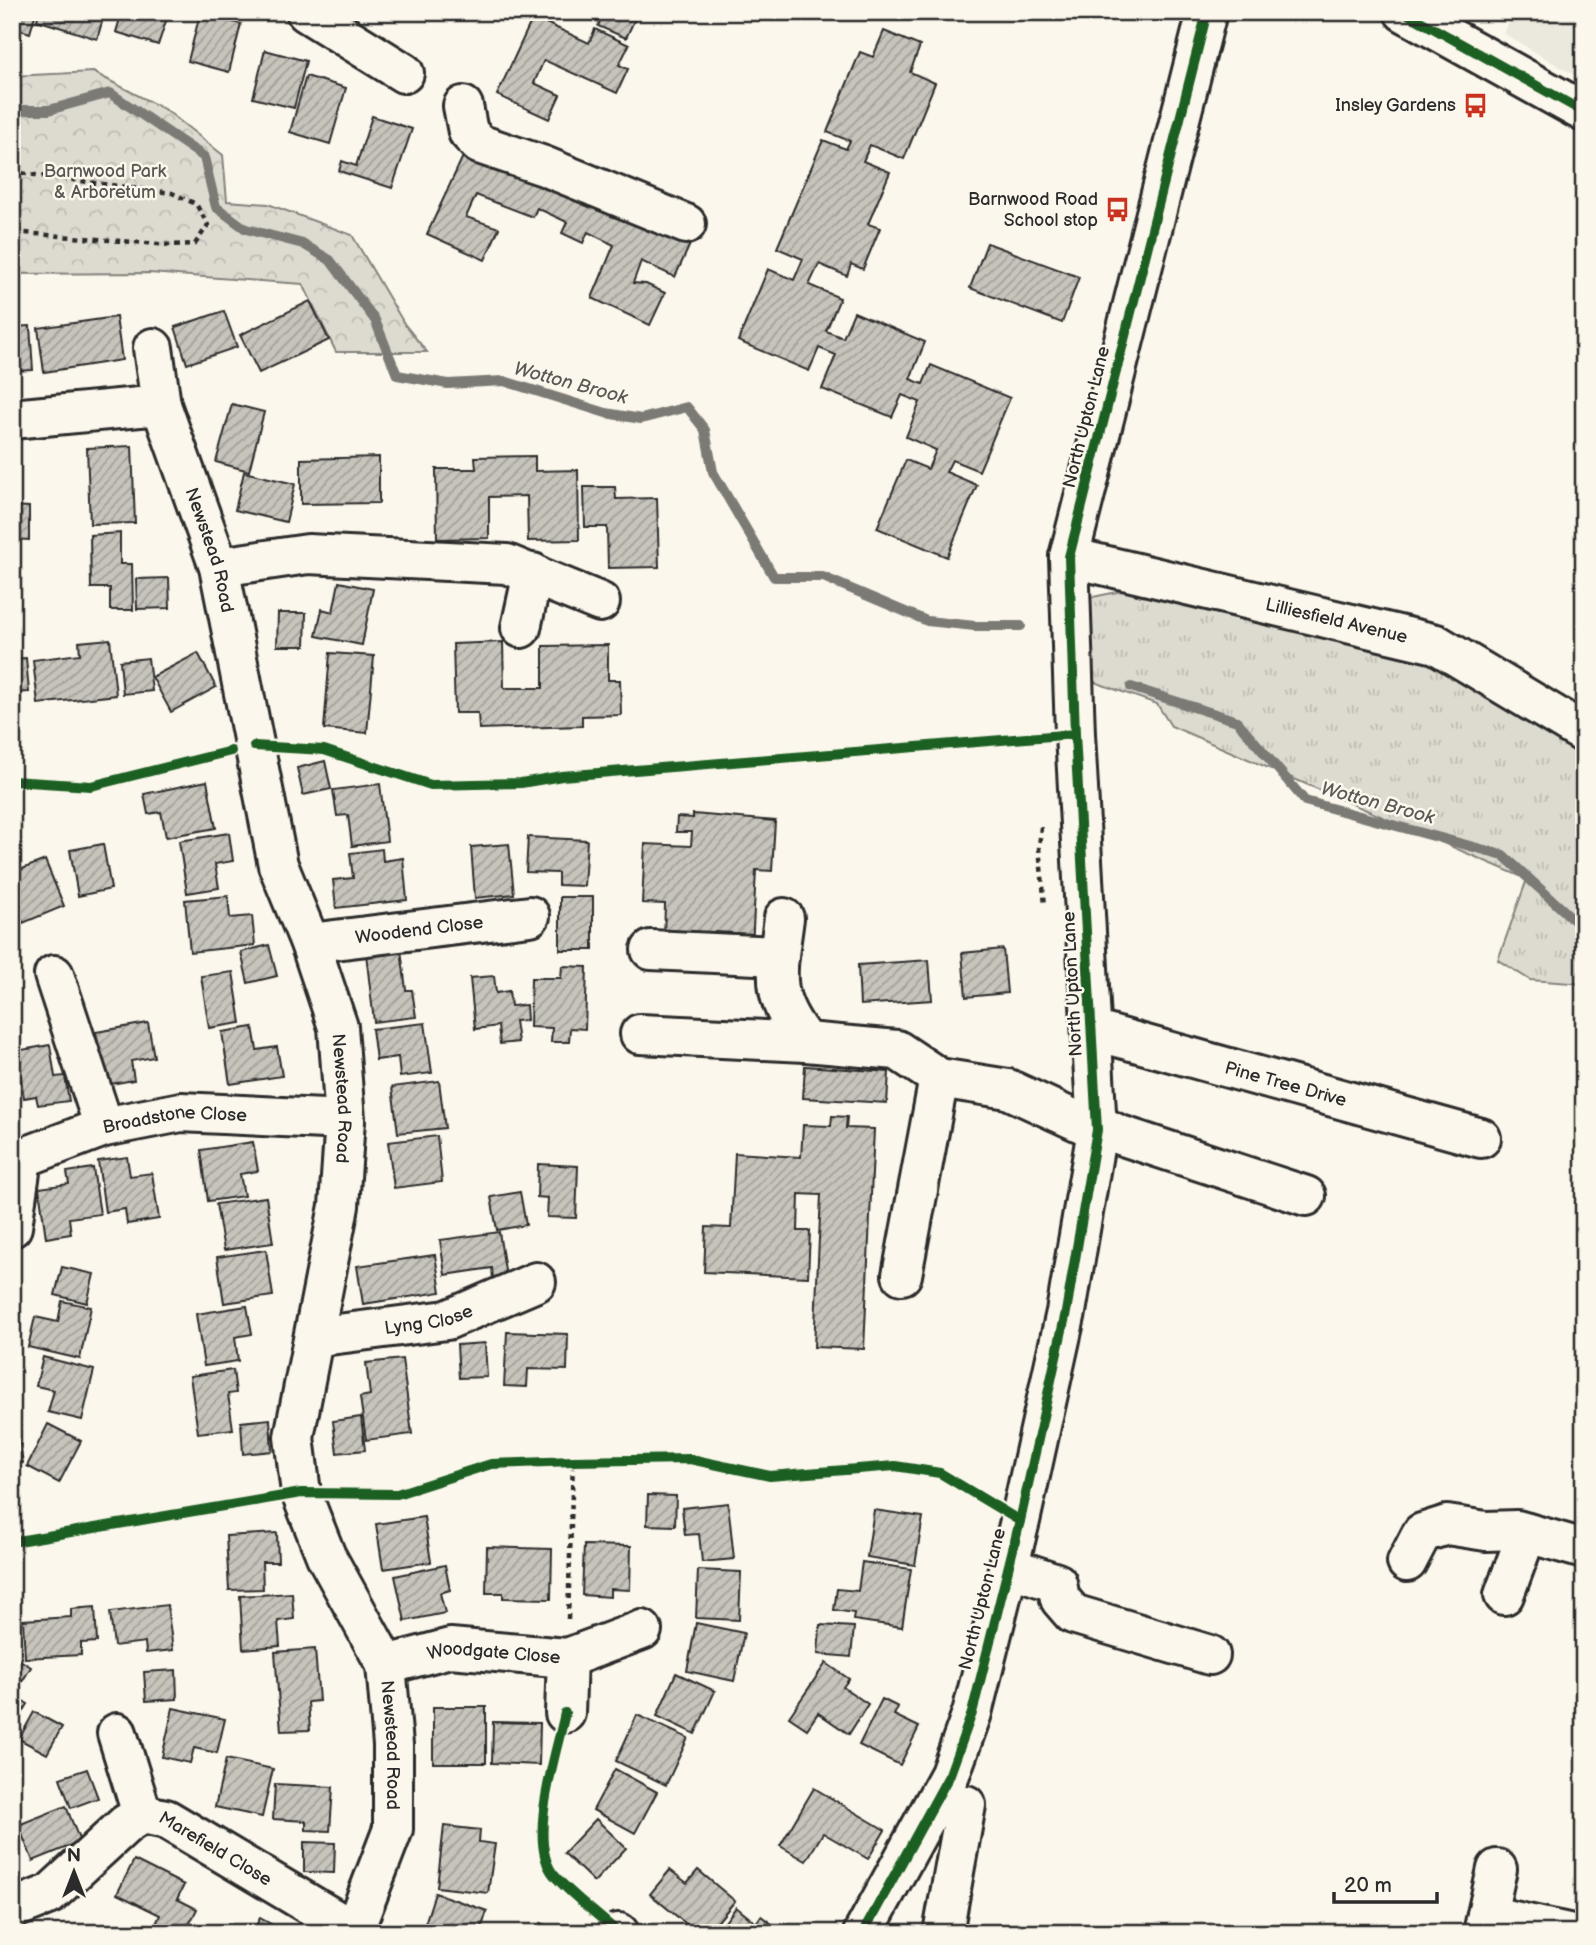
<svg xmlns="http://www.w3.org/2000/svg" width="1596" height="1945" font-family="'Balsamiq Sans',sans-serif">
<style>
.built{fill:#ebe8de}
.grass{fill:url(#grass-tufts);stroke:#84827e;stroke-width:2}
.park{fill:url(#park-crowns);stroke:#84827e;stroke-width:2}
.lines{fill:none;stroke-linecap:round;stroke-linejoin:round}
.stream{stroke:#7b7a75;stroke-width:10}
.building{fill:url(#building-hatch);stroke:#2b2b2b;stroke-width:2}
.minor-casing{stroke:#2b2b2b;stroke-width:44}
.path{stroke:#2b2b2b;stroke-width:4.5;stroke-dasharray:5 5;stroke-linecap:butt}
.minor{stroke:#fbf7ec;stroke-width:38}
.cycleway-casing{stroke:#fbf7ec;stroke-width:15}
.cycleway{stroke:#1b5e20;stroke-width:10}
.labels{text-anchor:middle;stroke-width:5;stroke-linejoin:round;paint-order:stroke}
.poi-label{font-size:18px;fill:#2b2b2b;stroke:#fbf7ec;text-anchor:end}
.park-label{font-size:18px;fill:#585754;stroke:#fbf7ec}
.street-label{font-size:18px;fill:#2b2b2b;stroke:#fbf7ec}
.water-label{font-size:19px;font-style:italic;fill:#5a5956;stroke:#fbf7ec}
</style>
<defs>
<pattern id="grass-tufts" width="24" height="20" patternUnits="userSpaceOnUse" patternTransform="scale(1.75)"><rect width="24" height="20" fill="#dddad0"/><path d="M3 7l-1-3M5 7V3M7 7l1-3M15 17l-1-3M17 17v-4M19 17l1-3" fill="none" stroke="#bebbb3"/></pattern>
<pattern id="park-crowns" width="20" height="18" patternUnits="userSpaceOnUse" patternTransform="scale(1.75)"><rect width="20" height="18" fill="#dddad0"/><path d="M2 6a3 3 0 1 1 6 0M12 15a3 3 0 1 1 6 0" fill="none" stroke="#bebbb3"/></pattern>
<pattern id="building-hatch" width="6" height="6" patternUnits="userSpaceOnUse" patternTransform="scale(1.75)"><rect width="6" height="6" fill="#c7c4bc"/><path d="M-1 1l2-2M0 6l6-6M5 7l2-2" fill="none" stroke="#a29f99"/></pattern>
</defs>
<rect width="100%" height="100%" fill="#fbf7ec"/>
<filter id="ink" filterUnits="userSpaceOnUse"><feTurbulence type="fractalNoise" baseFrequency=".0143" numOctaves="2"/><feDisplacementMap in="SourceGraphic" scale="14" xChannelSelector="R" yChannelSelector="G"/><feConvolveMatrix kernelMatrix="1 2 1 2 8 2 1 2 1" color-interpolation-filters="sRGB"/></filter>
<g filter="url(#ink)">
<polygon class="built" points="1516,12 1584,12 1584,81 1503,33"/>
<polygon class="grass" points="1151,585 1418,655 1584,755 1584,984 1530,980 1498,960 1527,879 1171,726 1157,704 1080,677 1078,600"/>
<polygon class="park" points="93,72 166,110 223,155 227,201 268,204 352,235 405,325 427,352 336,352 303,284 149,273 12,274 12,76"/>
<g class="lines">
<g class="stream">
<polyline points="12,110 49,110 110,93 204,157 216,207 246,229 303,244 330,260 375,320 397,375 448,384 504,381 606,413 641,419 687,407 705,430 713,472 774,577 823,577 927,621 975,626 1021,626"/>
<polyline points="1131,687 1237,721 1305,801 1503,855 1584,929"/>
</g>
</g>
<g class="building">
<polygon points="12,12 36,12 30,33 17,29 20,20 12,18"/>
<polygon points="39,12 105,12 97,39 37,20"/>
<polygon points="122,12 169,12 158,45 116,32"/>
<polygon points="604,12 638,12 626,38 598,26"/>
<polygon points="200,14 241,24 229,72 188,61"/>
<polygon points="533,17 589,43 595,29 629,45 619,65 628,69 617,93 544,60 534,83 560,95 549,119 497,95"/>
<polygon points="884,31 920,46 910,72 935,83 904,159 870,145 863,161 890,172 868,224 880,228 863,269 851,264 847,276 819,264 809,285 840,298 826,331 843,338 854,312 925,342 910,379 923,384 931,365 1010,398 979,471 952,460 946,472 977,485 947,557 877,528 906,460 928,469 936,450 906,437 920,402 902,395 892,417 822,389 836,355 819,348 809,371 738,341 768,269 794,280 803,259 777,248 823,140 846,149 850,141 827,132 860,52 873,57"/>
<polygon points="265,50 306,61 294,108 253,98"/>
<polygon points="306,76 346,88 330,144 290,132"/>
<polygon points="372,116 412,129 392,188 339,171 342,161 356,166"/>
<polygon points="465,152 692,240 675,277 641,261 633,283 646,284 665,293 650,325 592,298 614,245 588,232 583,243 562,233 567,222 537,208 533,217 476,195 466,217 499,228 485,260 427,234"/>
<polygon points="987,243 1079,277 1062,323 970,288"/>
<polygon points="310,301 329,340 259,373 240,335"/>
<polygon points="224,311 237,347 187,364 175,327"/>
<polygon points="116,317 122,360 44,372 38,328"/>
<polygon points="30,326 33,370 14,371 12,327"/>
<polygon points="232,404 264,412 249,471 216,462"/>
<polygon points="132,446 135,523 90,524 87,448"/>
<polygon points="535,456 535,471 578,470 579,540 528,541 527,496 489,497 489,538 437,539 436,469 476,469 475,457"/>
<polygon points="379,457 379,503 301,504 301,459"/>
<polygon points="244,472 295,484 286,522 235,510"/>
<polygon points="584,487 615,487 616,499 657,498 659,567 608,568 607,527 585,527"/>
<polygon points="12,506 29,507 29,540 12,539"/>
<polygon points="120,533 120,564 132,564 133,610 110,610 110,588 91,588 90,535"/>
<polygon points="169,578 170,608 137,609 136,579"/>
<polygon points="339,582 373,589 362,645 316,636 322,609 333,612"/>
<polygon points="278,613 306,613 305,646 277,646"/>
<polygon points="110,639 116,695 38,704 33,660 80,654 79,642"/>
<polygon points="503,642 504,688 543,688 543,646 608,645 608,680 620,680 621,715 582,716 582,726 479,729 478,713 455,713 453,644"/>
<polygon points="198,653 216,687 171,712 152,677"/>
<polygon points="330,653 374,656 367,733 324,729"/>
<polygon points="26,658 29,692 12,693 12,659"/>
<polygon points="148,658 152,691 123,694 120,661"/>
<polygon points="325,761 331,789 303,795 297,768"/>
<polygon points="207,781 216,828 166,837 161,812 148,814 144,794"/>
<polygon points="380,784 387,841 352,846 348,815 337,816 333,790"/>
<polygon points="693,814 775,821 772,871 756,870 752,948 664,938 665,904 642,903 645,844 691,846 692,832 676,832 677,817 693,818"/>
<polygon points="229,833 233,861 215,864 219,888 187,893 179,841"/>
<polygon points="528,837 587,840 584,886 558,885 558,873 526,872"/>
<polygon points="103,844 111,889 78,896 70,850"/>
<polygon points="509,844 514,894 475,898 471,847"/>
<polygon points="382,849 383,861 403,858 407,900 336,908 333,880 353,878 350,853"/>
<polygon points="45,860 64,906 23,923 12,896 12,873"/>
<polygon points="228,896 230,918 252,916 255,945 190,952 185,900"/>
<rect x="560" y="897" width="33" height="53"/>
<polygon points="400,941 406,990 412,990 416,1017 374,1022 365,945"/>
<polygon points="269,945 277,976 248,983 241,952"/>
<polygon points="1003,949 1007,993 966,997 962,953"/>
<polygon points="929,960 932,1000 860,1005 858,965"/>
<polygon points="562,966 587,967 585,1029 570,1028 569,1042 551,1042 552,1028 530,1027 531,978 561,978"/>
<polygon points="233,972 241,1023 209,1028 201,976"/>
<polygon points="494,976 496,993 509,991 511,1006 526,1005 527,1020 515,1021 518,1042 500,1044 498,1026 475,1029 470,978"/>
<polygon points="148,1023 154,1057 131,1061 134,1080 105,1085 96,1032"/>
<polygon points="425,1023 432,1073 400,1077 398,1057 376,1060 372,1029"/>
<polygon points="253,1027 257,1050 277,1047 282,1076 230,1084 222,1032"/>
<polygon points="50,1045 55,1077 65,1076 69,1101 38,1105 36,1096 24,1098 16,1051"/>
<polygon points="805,1066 889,1072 887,1103 803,1098"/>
<polygon points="439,1081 445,1128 398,1133 392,1087"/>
<polygon points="832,1116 847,1117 846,1128 874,1129 864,1349 814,1347 821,1195 799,1194 798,1231 810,1231 808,1277 704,1272 706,1227 731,1228 735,1153 801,1157 803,1125 831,1126"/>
<polygon points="437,1136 442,1182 394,1188 388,1142"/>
<polygon points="253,1142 258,1171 240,1174 244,1196 208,1201 201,1150"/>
<polygon points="127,1157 130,1176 152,1173 159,1219 127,1224 125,1209 105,1212 98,1161"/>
<polygon points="538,1164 578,1166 576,1218 547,1217 548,1198 537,1197"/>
<polygon points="93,1168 100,1214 69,1218 71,1234 46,1238 39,1188 69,1184 67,1172"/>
<polygon points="520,1192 526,1225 497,1230 491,1197"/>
<polygon points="266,1197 273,1243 224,1250 216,1204"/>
<polygon points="499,1232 506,1277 493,1279 492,1268 445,1275 440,1240"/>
<polygon points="266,1250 273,1296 224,1303 217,1257"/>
<polygon points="435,1255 441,1292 363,1304 357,1266"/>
<polygon points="62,1267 94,1274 87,1303 55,1295"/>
<polygon points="62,1301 91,1307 80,1359 28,1347 35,1317 58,1322"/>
<polygon points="247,1306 252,1334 235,1337 238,1361 204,1366 196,1314"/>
<polygon points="507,1332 568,1334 567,1370 528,1369 527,1387 504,1386"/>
<polygon points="485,1343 487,1377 459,1378 457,1345"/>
<polygon points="43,1357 94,1370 82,1420 48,1412 54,1390 36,1386"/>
<polygon points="402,1359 412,1434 366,1440 360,1397 370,1395 366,1363"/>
<polygon points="233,1370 236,1393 228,1394 233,1429 198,1433 190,1376"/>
<polygon points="361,1417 365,1450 337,1453 333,1421"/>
<polygon points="270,1419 272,1451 243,1454 241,1422"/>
<polygon points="48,1424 81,1441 59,1483 27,1466"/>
<polygon points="18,1432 23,1463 12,1465 12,1433"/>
<polygon points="648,1495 676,1496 675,1526 647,1525"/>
<polygon points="728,1503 734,1559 702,1562 699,1534 685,1535 682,1508"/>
<polygon points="874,1510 923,1517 915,1565 867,1557"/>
<polygon points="424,1517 431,1562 383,1569 376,1524"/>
<polygon points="277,1533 278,1562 262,1562 263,1589 229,1590 226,1536"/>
<polygon points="584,1545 631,1546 630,1590 610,1589 610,1597 582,1595"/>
<polygon points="487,1547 552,1549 551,1599 503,1598 503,1593 486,1593"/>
<polygon points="862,1562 911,1569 902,1627 853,1620 854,1613 834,1610 837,1589 858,1591"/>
<polygon points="445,1565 450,1590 440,1593 445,1613 405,1621 395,1576"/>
<polygon points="698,1570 741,1572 739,1620 696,1618"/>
<polygon points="292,1593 294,1619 278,1621 280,1646 243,1649 240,1596"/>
<polygon points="167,1605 173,1650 146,1653 145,1642 114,1646 110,1612"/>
<polygon points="95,1607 97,1642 81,1643 81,1655 25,1658 23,1620 71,1617 71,1609"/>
<polygon points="696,1623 744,1633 734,1681 687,1671"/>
<polygon points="820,1625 854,1627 851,1657 818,1654"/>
<polygon points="315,1649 319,1701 308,1702 310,1730 281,1731 275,1652"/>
<polygon points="12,1655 31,1667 14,1695 28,1704 12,1730"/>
<polygon points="826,1663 849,1679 843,1687 868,1704 849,1734 818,1713 807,1729 789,1717"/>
<polygon points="176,1670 177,1699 146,1701 144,1672"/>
<polygon points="676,1673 715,1691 695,1734 657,1716"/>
<polygon points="882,1699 898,1707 894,1715 919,1727 900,1765 859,1745"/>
<rect x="433" y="1707" width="53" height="56"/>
<polygon points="173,1708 225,1719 217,1753 194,1748 190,1763 162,1757"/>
<polygon points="34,1712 62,1727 47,1754 19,1739"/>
<polygon points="637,1715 688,1738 666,1785 616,1761"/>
<polygon points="493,1722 540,1723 539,1765 492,1763"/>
<polygon points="226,1759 273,1769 262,1817 215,1807"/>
<polygon points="87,1769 98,1798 71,1808 60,1778"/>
<polygon points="615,1769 657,1792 635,1833 593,1810"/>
<polygon points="275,1784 333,1787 330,1831 306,1830 306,1821 273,1819"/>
<polygon points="814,1788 885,1830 868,1859 823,1833 806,1861 780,1846"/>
<polygon points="66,1806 80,1842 33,1861 18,1825"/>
<polygon points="596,1819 626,1848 594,1882 564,1853"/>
<polygon points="444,1826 480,1830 479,1842 495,1844 488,1893 437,1887"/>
<polygon points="304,1842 335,1843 334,1873 304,1872"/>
<polygon points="134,1860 184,1885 177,1899 197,1909 185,1933 169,1933 155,1926 160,1915 117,1894"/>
<polygon points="670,1870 687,1883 698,1870 735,1901 708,1933 697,1933 650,1894"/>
<polygon points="435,1893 487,1911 480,1933 422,1933"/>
<polygon points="736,1907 756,1923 761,1916 784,1933 717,1933"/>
<polygon points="260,1918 287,1933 252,1933"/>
<polygon points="541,1923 567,1933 538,1933"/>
</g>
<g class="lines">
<defs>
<g id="minor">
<polyline points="306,12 404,73"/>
<polyline points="1404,12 1584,112"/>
<polyline points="463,106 468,132 479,144 544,166 686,224"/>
<polyline points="153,348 161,405"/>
<path id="s1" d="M12 419 161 405 219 567 278 865 310 943 338 1027 345 1120 339 1206 294 1437 301 1493 326 1556 386 1665 393 1745V1829L353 1933"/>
<path id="s2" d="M1069 557 1436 644 1584 733"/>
<polyline points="219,567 308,554 507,564 600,602"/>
<polyline points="521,628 533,573"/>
<path d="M784 918C777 973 768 995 806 1042L897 1050 939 1078 1008 1089 1097 1130"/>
<path id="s3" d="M310 943 530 916"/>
<polyline points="651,950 779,956"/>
<polyline points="54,975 104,1127"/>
<path id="s4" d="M1092 1030 1481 1138"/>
<polyline points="640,1034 806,1042"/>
<polyline points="1097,1124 1117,1134 1306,1196"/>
<path id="s5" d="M12 1154 22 1158 104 1127 181 1112 345 1120"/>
<polyline points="12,1227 22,1158"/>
<polyline points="902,1275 939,1078"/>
<path id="s6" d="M314 1337 447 1320 536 1282"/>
<polyline points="1407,1562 1422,1533 1447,1525 1486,1531 1517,1530 1584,1549"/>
<polyline points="1009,1567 1057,1583 1060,1599 1073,1614 1210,1655"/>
<polyline points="1504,1595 1527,1533"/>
<path id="s7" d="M386 1665 450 1648 567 1658 642 1630"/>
<polyline points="565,1713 567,1658"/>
<polyline points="117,1733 142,1814"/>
<path id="s8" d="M12 1909 50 1894 126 1824 142 1814 166 1819 354 1931"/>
<polyline points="1487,1915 1568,1933"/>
<polyline points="618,1933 619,1933"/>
<polyline points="863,1933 950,1774 972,1713 1020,1521 1066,1312 1097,1130 1075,734 1069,557 1207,12"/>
<polyline points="943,1933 966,1805"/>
<polyline points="1483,1933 1497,1869"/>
</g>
</defs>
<use href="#minor" class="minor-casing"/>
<g class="path">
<polyline points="12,172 172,193 196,204 208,225 195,244 170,245 12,232"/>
<polyline points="1041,827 1039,848 1045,905"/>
<polyline points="568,1619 573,1461"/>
</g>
<use href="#minor" class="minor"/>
<defs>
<g id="cycleway">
<polyline points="1404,12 1584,112"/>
<polyline points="254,746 324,750 431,785 521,783 562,776 1075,734"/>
<polyline points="12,781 91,786 231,751"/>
<polyline points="12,1542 301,1493 397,1494 491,1464 573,1461 690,1459 770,1476 895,1466 940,1473 1020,1521"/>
<path d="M565 1713C557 1752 526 1841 554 1875 572 1896 598 1914 618 1933"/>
<polyline points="863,1933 950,1774 972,1713 1020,1521 1066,1312 1097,1130 1075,734 1069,557 1207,12"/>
</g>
</defs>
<use href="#cycleway" class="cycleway-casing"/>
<use href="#cycleway" class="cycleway"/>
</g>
</g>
<defs>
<symbol id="bus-bare" viewBox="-9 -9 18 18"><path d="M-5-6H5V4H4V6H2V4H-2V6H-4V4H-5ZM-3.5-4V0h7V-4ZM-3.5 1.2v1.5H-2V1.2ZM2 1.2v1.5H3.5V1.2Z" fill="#c8321e" stroke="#fbf7ec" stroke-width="2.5" paint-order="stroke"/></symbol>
</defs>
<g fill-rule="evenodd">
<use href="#bus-bare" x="1458" y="88" width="35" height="35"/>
<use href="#bus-bare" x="1100" y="192" width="35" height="35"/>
</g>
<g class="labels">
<g class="poi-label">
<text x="1456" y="111">Insley Gardens</text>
<text x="1098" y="205">Barnwood Road<tspan x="1098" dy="21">School stop</tspan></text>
</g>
<g class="park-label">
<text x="105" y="177">Barnwood Park<tspan x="105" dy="21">&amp; Arboretum</tspan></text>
</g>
<g class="street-label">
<text transform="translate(1086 417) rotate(-76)" y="6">North Upton Lane</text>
<text dy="6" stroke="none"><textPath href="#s1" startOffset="303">Newstead Road</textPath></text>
<text dy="6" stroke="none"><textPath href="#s2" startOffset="275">Lilliesfield Avenue</textPath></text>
<text dy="6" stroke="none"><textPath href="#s3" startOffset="110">Woodend Close</textPath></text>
<text transform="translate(1072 984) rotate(-93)" y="6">North Upton Lane</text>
<text dy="6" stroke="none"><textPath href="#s4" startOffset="201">Pine Tree Drive</textPath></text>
<text dy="6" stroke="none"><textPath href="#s1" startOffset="870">Newstead Road</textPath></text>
<text dy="6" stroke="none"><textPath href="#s5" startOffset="170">Broadstone Close</textPath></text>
<text dy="6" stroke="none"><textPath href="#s6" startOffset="116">Lyng Close</textPath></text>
<text transform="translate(982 1599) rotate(-76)" y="6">North Upton Lane</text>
<text dy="6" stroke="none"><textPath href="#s7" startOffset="110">Woodgate Close</textPath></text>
<text dy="6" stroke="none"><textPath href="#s1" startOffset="1542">Newstead Road</textPath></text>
<text dy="6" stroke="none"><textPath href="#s8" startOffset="245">Marefield Close</textPath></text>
</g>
<g class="water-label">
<text transform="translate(571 382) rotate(15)" y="7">Wotton Brook</text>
<text transform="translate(1378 802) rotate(15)" y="7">Wotton Brook</text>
</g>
</g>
<rect width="1596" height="1945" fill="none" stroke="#fbf7ec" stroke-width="42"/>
<rect x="21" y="21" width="1554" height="1903" fill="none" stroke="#2b2b2b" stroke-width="2.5" filter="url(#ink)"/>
<g transform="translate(74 1872)" stroke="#fbf7ec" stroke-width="5" paint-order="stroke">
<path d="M0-5L12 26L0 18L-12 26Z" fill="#2b2b2b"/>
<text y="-10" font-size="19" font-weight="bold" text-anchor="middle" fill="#2b2b2b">N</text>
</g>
<path d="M1334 1892v10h103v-10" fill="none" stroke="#2b2b2b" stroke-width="3.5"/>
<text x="1344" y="1892" font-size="21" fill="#2b2b2b" stroke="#fbf7ec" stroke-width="5" paint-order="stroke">20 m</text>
</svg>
